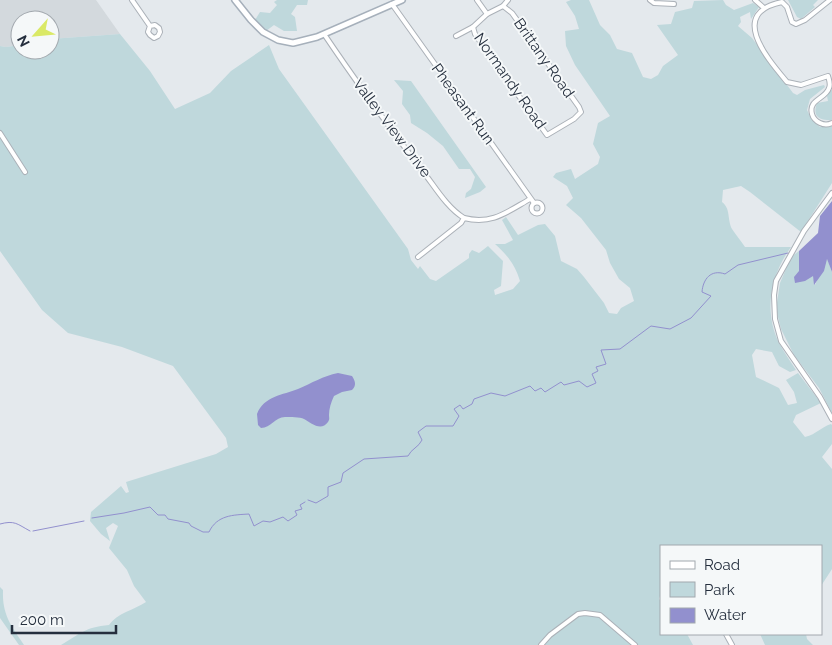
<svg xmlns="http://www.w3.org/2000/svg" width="832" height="645" font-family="Raleway,sans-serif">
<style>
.built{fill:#d3d9dd}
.green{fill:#bfd8dc}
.water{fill:#9290ce}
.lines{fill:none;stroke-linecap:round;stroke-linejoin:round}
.stream{stroke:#9290ce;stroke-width:1}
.street-casing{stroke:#abb1b8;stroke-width:6}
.secondary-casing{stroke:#a6b0bb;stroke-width:8}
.street{stroke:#fff;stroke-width:4}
.secondary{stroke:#fff;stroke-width:5}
.labels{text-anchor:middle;stroke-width:4;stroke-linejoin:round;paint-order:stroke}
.street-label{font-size:15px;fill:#252f3e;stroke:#f5f8f9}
</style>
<rect width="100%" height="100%" fill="#e4e9ed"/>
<polygon class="built" points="0,0 96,0 120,34 50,39 50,20 20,20 20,45 6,47 0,46"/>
<g class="green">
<polygon points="277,0 308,0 307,5 297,5 291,14 295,17 297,31 284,31 274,25 266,31 255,20 260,12 270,13 277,5 274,2"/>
<path d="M571 0H589L600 25 610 35 617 49 632 53 643 77 651 79 658 75 663 66 678 55 657 25 671 24 675 12 692 8 694 1 723 0 726 5 734 10 753 3 759 7 751 19 750 12 740 17 741 22 738 26 752 38 793 93 797 95 805 90 824 85 825 87 810 99 807 110 812 120 820 127 832 126V183L801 232 750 192 741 186 723 190 722 202C731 209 727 219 732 229 736 235 741 241 745 247H791C771 275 763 310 779 343 784 352 790 361 796 370L790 372 779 366 772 352 756 349 752 355 756 377 779 388 788 405 797 403 794 392 786 380 798 373 821 403 796 415 793 422 805 437C817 434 821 427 831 424L832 425V444L822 457 832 469V569L821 586V546H661V593L659 599 661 601V634H687L693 645H61C80 634 85 627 109 625 117 613 134 610 146 602L134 586 127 570 109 548 118 526 113 523 106 528 110 541 101 534 90 521 91 512 121 486 126 493 129 492 126 482 216 454 228 447 226 438 173 366 122 347 68 333 42 310 0 251V46L6 47 20 45V50H50V39L120 34 150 71 175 109 210 93 231 71 269 45 279 69 408 249 411 260 418 269 420 266 430 279 436 281 469 258V254L472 250 479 253 488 246 503 261 501 286 494 290 495 295 513 289 520 281C515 264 507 255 495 244H505L513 240 502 220 506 217 518 235 538 225 545 224 555 236 561 261 577 269 584 277 604 303 609 313 617 314 621 308 634 301 630 288 619 279 610 263 606 250 581 218 566 205 573 198 567 186 553 177 556 173 571 169 575 179 598 164 600 157 593 144 598 123 610 116 575 65 566 46 565 31 579 29 575 16 566 2Z"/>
<polygon points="788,0 818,0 813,5 815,7 801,19 797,17"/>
<polygon points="394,80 411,81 486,187 480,192 465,198 466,193 471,189 475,177 470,169 459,169 443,146 427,133 411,123 410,115 402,104 403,91"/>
<path d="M832 89V120C819 121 812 116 817 103L828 101 827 96Z"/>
<polygon points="799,251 799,271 813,276 815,285 827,258 832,272 832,413 819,388 794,355 781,329 776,309 780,283 791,257"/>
<path d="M0 587 3 590C2 615 11 625 24 645H19L0 618Z"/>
<polygon points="760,634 806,634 807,639 813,645 765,645"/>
</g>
<g class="water">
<polygon points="832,201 832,272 827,259 824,271 814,285 813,276 805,281 795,283 794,277 799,271 799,251 818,233 820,216"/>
<path d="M338 373 352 376C355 381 357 385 352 390L342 392 334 396C331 402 329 409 329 415 329 418 330 419 328 422 321 432 311 423 304 419 300 417 290 417 285 417 275 417 271 428 261 428L258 425 257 414C264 396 283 395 298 389 312 383 323 376 338 373Z"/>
</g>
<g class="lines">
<g class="stream">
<path d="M308 500 316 503 328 496V487L341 482 343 473 364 459 408 456C411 449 419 447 422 440L418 432 426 426H453L459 416 454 409 460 405 463 409 472 404 474 399 491 393 505 396 530 386 535 391 541 388 545 392 561 382 564 385 579 381 587 387 596 383 592 374 598 371 596 367 606 364 601 350 620 349 651 326 670 329 691 318 711 296 702 292C703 279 711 269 725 274L738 265 788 253"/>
<path d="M92 518 124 513 150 507 158 515H165L168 519 189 523 191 526 203 532H209C217 515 233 515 249 514L254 526 263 521 270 522 283 517 288 521 297 515 295 511 302 509 300 505 305 502"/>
<path d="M0 524C15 520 17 524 30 531"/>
<polyline points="33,531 84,521"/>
</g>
<defs>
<g id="street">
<polyline points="132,0 150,26 148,32 150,35 154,38 158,36 160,32 159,28 155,25 150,26"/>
<polyline points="477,0 487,14"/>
<polyline points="650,0 654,3 674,4"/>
<polyline points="755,0 764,8"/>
<path d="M830 0 805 20 796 24 792 22 787 7 782 2C728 13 767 58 787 82L801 85 828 76C829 80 831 84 829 88 826 99 808 99 812 114 813 118 816 121 820 123 824 125 828 125 832 123"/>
<polyline points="392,4 534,203"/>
<polyline points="473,27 475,34 493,60 547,135 574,119 581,112 579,107 512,13 503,6"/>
<path d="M324 34C355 80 387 124 421 169 434 185 446 207 464 218"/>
<polyline points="456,36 473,27 487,14 503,6 508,0"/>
<polyline points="0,133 25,172"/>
<polyline points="832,193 804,231 776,281 774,295 775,319 781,341 820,397 832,419"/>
<circle cx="537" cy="208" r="5.5"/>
<path d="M418 257 461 223 464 218C492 225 507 212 530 199"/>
<polyline points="726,634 732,645"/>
<polyline points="541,645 550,635 578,614 585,613 600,615 635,645"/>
</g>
<polyline id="secondary" points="235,0 251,20 263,32 278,40 293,43 317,37 402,0"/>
</defs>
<use href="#street" class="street-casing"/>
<use href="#secondary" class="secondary-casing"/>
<use href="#street" class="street"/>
<use href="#secondary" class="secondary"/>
</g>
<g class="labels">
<g class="street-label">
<text transform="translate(544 58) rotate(55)" y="5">Brittany Road</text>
<text transform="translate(510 81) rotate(55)" y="5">Normandy Road</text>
<text transform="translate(463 104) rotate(54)" y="5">Pheasant Run</text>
<text transform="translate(392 128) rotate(53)" y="5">Valley View Drive</text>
</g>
</g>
<rect x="660" y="545" width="162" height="90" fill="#f5f8f9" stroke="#a2a8ae"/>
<rect x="670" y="561" width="25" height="8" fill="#ffffff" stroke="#a2a8ae"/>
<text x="704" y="570" font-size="15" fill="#252f3e">Road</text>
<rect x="670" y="582" width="25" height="15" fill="#bfd8dc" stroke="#a2a8ae"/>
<text x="704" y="595" font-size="15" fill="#252f3e">Park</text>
<rect x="670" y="608" width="25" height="15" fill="#9290ce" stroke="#a2a8ae"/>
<text x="704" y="620" font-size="15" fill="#252f3e">Water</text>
<g transform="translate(35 35) rotate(243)"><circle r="24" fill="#f5f8f9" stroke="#a2a8ae"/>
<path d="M0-4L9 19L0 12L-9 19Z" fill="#dae966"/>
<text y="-8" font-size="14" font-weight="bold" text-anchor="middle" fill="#252f3e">N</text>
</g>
<path d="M12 625v8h104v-8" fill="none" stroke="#252f3e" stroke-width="2.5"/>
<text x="20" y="625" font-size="15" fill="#252f3e" stroke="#f5f8f9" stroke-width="4" paint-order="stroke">200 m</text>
</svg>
